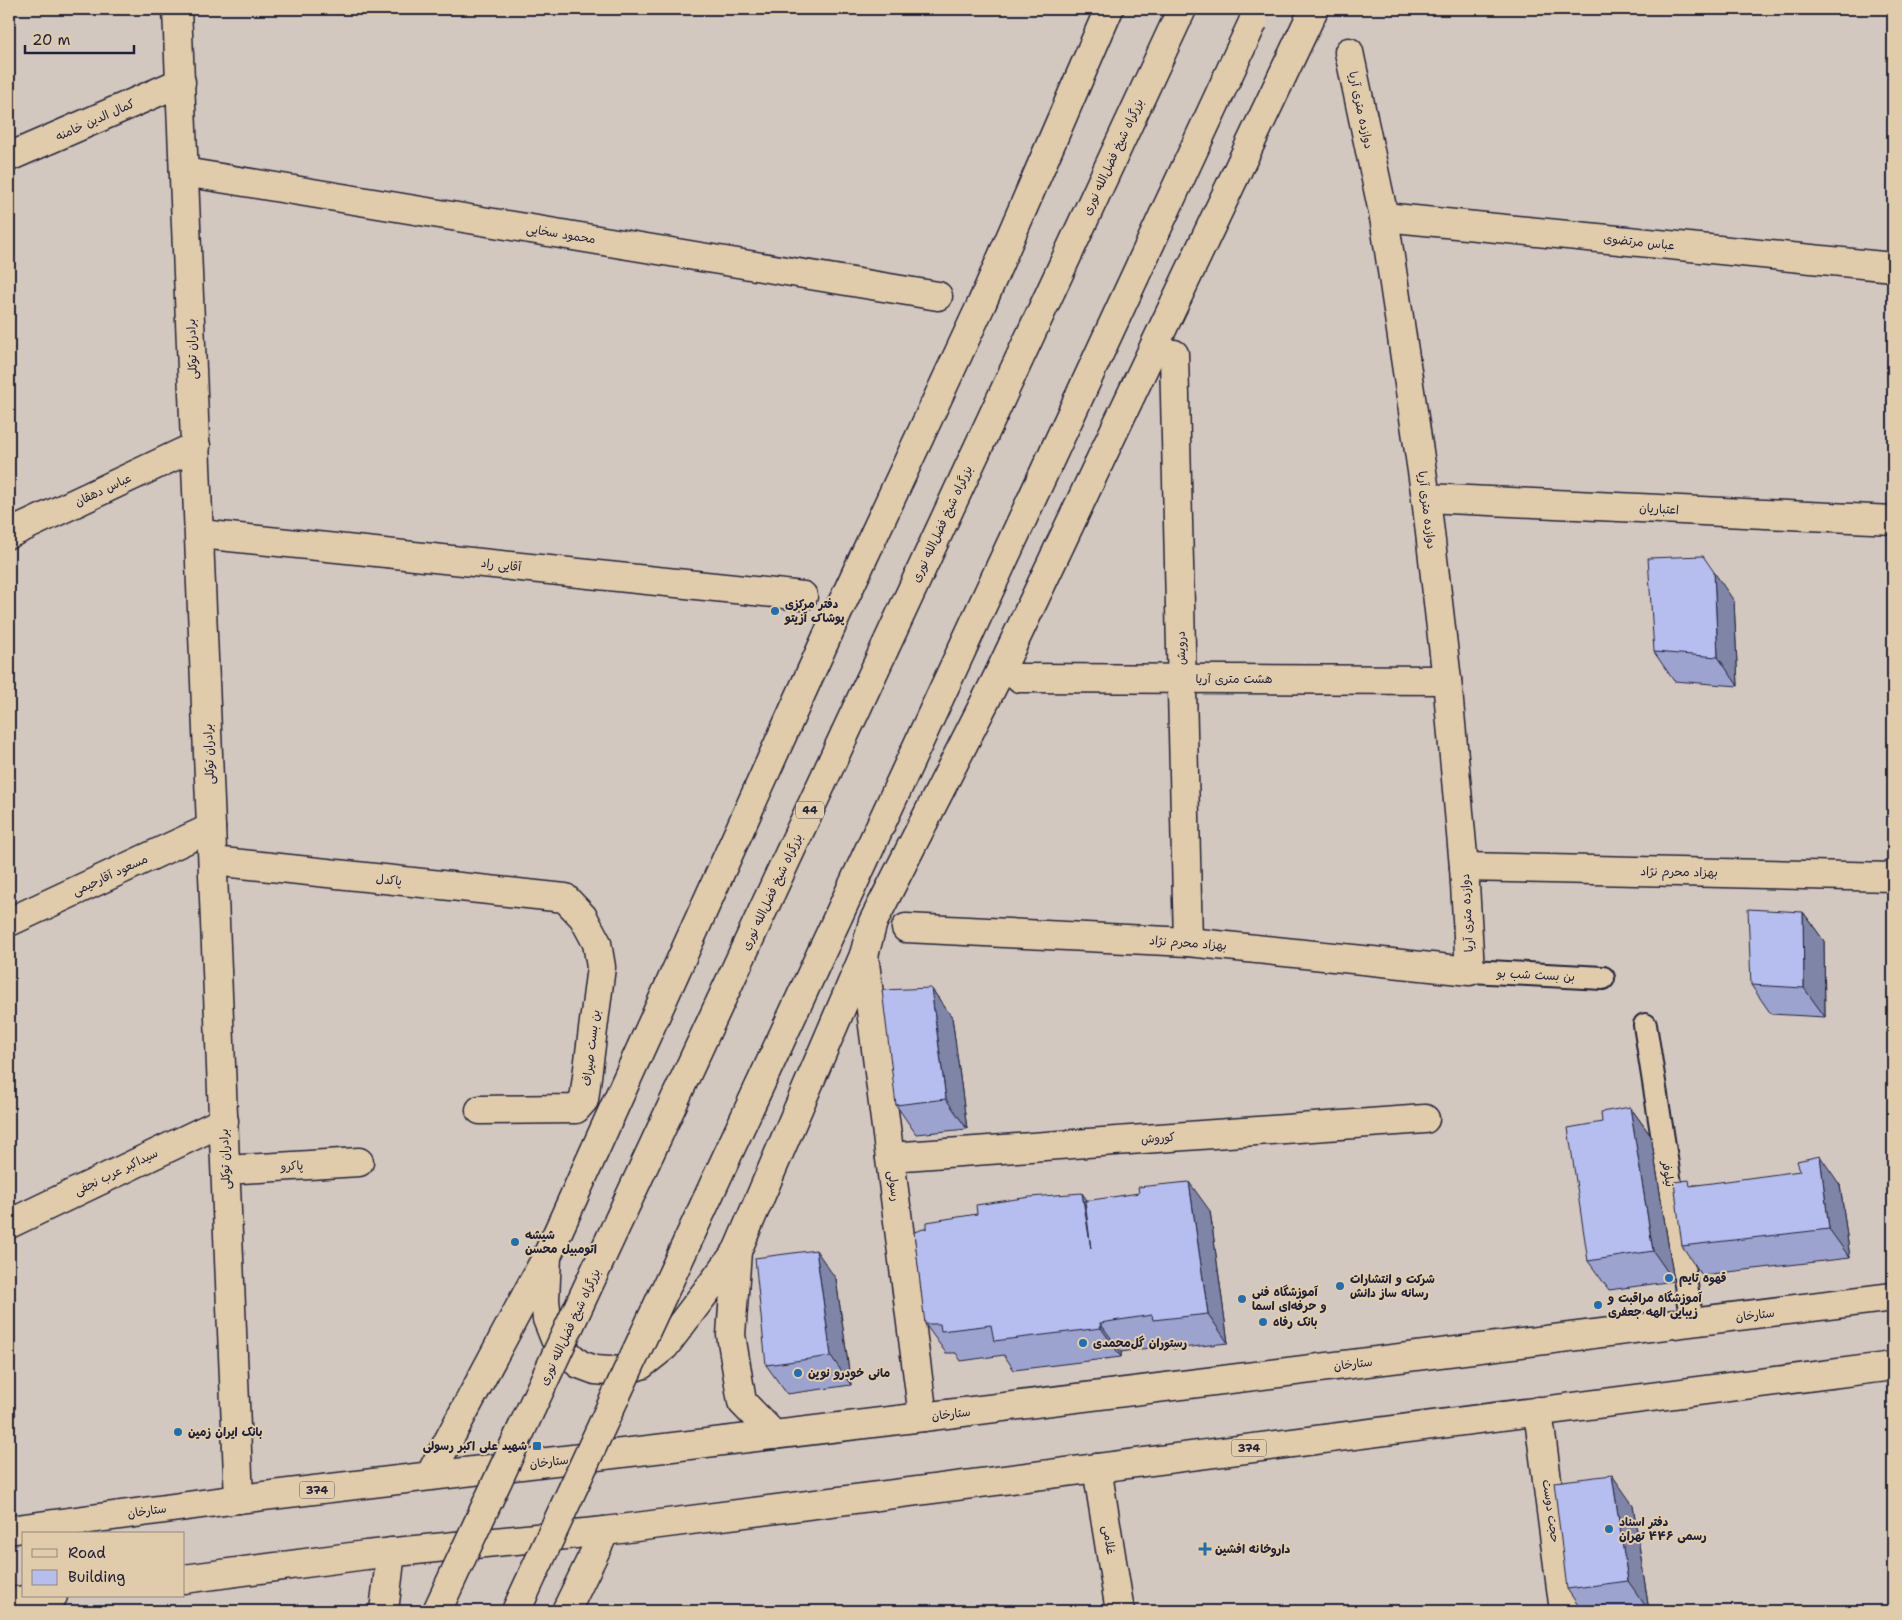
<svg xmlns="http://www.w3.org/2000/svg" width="1902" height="1620" font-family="'Shantell Sans','Playpen Sans Arabic',sans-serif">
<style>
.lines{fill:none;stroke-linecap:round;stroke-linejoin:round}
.service-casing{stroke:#22223b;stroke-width:26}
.minor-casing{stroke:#22223b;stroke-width:31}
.primary-casing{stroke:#22223b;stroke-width:31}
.trunk-casing{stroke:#22223b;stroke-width:31}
.service{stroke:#e0ccab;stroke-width:22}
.minor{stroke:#e0ccab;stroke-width:28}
.primary{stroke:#e0ccab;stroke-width:28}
.trunk{stroke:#e0ccab;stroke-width:28}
.trunk-bridge-casing{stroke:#22223b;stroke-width:31;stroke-linecap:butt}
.trunk-bridge{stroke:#e0ccab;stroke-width:28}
.wall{fill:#9ca3ce;stroke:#22223b}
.shaded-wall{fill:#7f85a7;stroke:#22223b}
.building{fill:#b5beef;stroke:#22223b}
.poi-dot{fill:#1f6fb2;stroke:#e0ccab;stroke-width:2}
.labels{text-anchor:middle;stroke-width:4;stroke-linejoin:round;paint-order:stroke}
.shield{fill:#e0ccab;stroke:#5b555d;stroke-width:1}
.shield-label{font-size:11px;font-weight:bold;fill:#22223b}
.street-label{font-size:12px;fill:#22223b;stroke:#e0ccab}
.poi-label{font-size:12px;font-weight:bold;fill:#22223b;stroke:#e0ccab;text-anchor:start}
</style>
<rect width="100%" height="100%" fill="#d3c8bf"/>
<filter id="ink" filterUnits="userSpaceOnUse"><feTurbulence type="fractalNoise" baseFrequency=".02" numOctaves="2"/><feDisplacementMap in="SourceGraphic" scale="10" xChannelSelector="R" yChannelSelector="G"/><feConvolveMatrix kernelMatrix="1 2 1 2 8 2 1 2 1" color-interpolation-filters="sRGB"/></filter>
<g filter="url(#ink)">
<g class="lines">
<defs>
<g id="service">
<polyline points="1470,971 1603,978"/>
<polyline points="1645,1025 1692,1323"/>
</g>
<g id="minor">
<polyline points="177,9 239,1499"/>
<polyline points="9,157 181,82"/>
<polyline points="184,172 938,296"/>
<polyline points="1384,217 1893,267"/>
<polyline points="1174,354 1188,942"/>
<polyline points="1426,498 1893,520"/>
<polyline points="9,534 196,446"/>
<polyline points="200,534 803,596"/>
<polyline points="1020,678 1447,680"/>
<polyline points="213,861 565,898 583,917 597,943 601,967 584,1100 576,1109 480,1110"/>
<polyline points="1464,867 1893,877"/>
<polyline points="9,922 211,828"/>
<polyline points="906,928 1188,942 1470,971 1464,867 1447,680 1426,498 1384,217 1349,52"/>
<polyline points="864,955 923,1417"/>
<polyline points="890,1157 1425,1119"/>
<polyline points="226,1170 359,1162"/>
<polyline points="9,1224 224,1121"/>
<polyline points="1538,1411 1564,1611"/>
<polyline points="1097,1468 1120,1611"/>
</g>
<g id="primary">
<polyline points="9,1530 239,1499 923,1417 1893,1297"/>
<polyline points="184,1579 366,1555 605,1531 1893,1366"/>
<polyline points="9,1602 53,1596"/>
</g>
<g id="trunk">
<polyline points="737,1251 731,1335 742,1402 774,1435"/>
<polyline points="547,1256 545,1300 547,1319 555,1339 568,1354 579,1364 595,1370 609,1371 625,1370 641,1365 665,1346 737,1251 864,955 873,922 997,678 1314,9"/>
<polyline points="430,1475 547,1256 838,612 982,303 1109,9"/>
<polyline points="384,1611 391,1552"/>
<polyline points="566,1611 605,1531"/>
</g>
</defs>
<use href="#service" class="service-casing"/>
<use href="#minor" class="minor-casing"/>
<use href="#primary" class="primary-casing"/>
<use href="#trunk" class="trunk-casing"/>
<use href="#service" class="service"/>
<use href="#minor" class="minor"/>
<use href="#primary" class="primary"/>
<use href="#trunk" class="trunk"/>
<defs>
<g id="trunk-bridge">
<polyline points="437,1611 1182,9"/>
<polyline points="516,1611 1253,22"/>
</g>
</defs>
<use href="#trunk-bridge" class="trunk-bridge-casing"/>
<use href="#trunk-bridge" class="trunk-bridge"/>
</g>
<g class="wall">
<polygon points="1734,601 1738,686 1674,681 1654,652"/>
<polygon points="1803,912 1824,941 1825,1017 1771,1014 1751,985"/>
<polygon points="931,988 952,1017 967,1129 916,1134 896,1105"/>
<polygon points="1630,1107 1651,1136 1674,1281 1609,1290 1588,1261"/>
<polygon points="1693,1185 1840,1185 1850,1258 1702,1275 1682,1246"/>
<polygon points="1087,1200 1210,1211 1228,1343 1173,1349 1170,1345 1121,1352 1121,1357 1014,1370 1004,1355 961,1361 956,1353 946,1353 925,1324 927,1228"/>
<polygon points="836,1279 851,1385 787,1394 766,1365"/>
<polygon points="1633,1505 1649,1611 1582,1611 1567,1589"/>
</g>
<g class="shaded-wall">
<polygon points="1714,572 1734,601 1738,686 1718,657"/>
<polygon points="1803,912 1824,941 1825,1017 1804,988"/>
<polygon points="931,988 952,1017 967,1129 946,1099"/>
<polygon points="1630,1107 1651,1136 1674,1281 1653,1251"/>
<polygon points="1820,1156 1840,1185 1850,1258 1829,1229"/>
<polygon points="1189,1182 1210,1211 1228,1343 1208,1314"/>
<polygon points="1082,1193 1103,1223 1091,1249"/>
<polygon points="816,1250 836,1279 851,1385 831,1356"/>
<polygon points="1100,1323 1121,1352 1121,1357 1101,1328"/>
<polygon points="1612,1475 1633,1505 1649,1611 1628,1581"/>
</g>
<g class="building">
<polygon points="1703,556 1714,572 1718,657 1654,652 1648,558"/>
<polygon points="1748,909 1803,912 1804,988 1751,985"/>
<polygon points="931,988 946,1099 896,1105 882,990"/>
<polygon points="1630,1107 1653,1251 1588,1261 1568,1128 1602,1122 1601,1112"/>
<polygon points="1820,1156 1829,1229 1682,1246 1674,1182 1689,1180 1690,1186 1800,1171 1797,1161"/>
<polygon points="1189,1182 1208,1314 1153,1320 1152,1315 1100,1323 1101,1328 994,1341 991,1325 941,1331 940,1324 925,1324 914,1232 927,1228 927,1222 977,1214 976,1205 1030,1197 1082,1193 1091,1249 1085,1201 1139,1193 1138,1187"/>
<polygon points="816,1250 831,1356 766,1365 755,1258"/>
<polygon points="1612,1475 1628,1581 1567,1589 1554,1482"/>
</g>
</g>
<g class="poi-dot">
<circle cx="775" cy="611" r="5"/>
<circle cx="515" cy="1242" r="5"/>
<circle cx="1669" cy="1278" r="5"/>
<circle cx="1340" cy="1286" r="5"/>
<circle cx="1242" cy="1299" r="5"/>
<circle cx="1598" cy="1305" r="5"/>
<circle cx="1263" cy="1322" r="5"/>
<circle cx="1083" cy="1343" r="5"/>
<circle cx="798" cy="1373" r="5"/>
<circle cx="178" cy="1432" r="5"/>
<rect x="532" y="1441" width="10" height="10" rx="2.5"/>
<circle cx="1609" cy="1529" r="5"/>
<path d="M1202.5 1541.5h5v5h5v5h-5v5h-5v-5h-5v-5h5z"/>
</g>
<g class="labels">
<g class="shield">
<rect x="796" y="801.5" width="28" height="17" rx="4"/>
<rect x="1231.5" y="1439.5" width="35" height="17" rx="4"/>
<rect x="299.5" y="1481.5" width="35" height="17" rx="4"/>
</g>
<g class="shield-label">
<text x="810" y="814">44</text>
<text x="1249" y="1452">374</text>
<text x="317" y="1494">374</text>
</g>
<g class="street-label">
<text transform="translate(1361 110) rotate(78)" y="4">دوازده متری آریا</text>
<text transform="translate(95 120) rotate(-24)" y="4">کمال الدین خامنه</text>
<text transform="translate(1113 157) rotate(-65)" y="4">بزرگراه شیخ فضل‌الله نوری</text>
<text transform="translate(561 234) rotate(9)" y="4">محمود سخایی</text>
<text transform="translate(1639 242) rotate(6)" y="4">عباس مرتضوی</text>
<text transform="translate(192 349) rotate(-92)" y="4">برادران توکلی</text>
<text transform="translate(103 490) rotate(-25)" y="4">عباس دهقان</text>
<text transform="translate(1659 509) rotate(3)" y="4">اعتباریان</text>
<text transform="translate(1427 510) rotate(83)" y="4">دوازده متری آریا</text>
<text transform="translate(942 524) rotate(-65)" y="4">بزرگراه شیخ فضل‌الله نوری</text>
<text transform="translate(501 565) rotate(6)" y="4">آقایی راد</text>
<text transform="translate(1181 648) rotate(-91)" y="4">درویش</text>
<text x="1234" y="683">هشت متری آریا</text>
<text transform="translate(209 754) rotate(-92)" y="4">برادران توکلی</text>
<text transform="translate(1679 872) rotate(1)" y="4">بهزاد محرم نژاد</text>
<text transform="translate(110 875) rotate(-25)" y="4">مسعود آقارحیمی</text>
<text transform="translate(389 880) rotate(6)" y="4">پاکدل</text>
<text transform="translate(772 892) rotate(-65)" y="4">بزرگراه شیخ فضل‌الله نوری</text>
<text transform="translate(1467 913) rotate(-93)" y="4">دوازده متری آریا</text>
<text transform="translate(1188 943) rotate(4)" y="4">بهزاد محرم نژاد</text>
<text transform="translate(1536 975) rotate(3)" y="4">بن بست شب بو</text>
<text transform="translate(591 1048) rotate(-83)" y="4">بن بست صیراف</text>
<text transform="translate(1158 1138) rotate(-4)" y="4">کوروش</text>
<text transform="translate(225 1159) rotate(-92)" y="4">برادران توکلی</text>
<text transform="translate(292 1166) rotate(-3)" y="4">پاکرو</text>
<text transform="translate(116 1172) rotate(-26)" y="4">سیداکبر عرب نجفی</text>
<text transform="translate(1668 1174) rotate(81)" y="4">نیلوفر</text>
<text transform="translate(894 1186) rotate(83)" y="4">رسولی</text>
<text transform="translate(1755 1315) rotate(-7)" y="4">ستارخان</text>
<text transform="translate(570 1327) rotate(-65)" y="4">بزرگراه شیخ فضل‌الله نوری</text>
<text transform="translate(1353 1364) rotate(-7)" y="4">ستارخان</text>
<text transform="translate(951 1414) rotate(-7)" y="4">ستارخان</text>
<text transform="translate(549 1462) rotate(-7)" y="4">ستارخان</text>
<text transform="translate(147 1511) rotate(-8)" y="4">ستارخان</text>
<text transform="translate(1551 1511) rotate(82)" y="4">حجت دوست</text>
<text transform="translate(1109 1540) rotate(81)" y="4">غلامی</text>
</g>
<g class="poi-label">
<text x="785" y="608">دفتر مرکزی<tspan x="785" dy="14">پوشاک آزیتو</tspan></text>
<text x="525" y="1239">شیشه<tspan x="525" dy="14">اتومبیل محسن</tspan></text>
<text x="1679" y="1282">قهوه تایم</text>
<text x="1350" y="1283">شرکت و انتشارات<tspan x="1350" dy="14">رسانه ساز دانش</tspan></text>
<text x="1252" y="1296">آموزشگاه فنی<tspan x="1252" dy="14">و حرفه‌ای اسما</tspan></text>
<text x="1608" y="1302">آموزشگاه مراقبت و<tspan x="1608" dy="14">زیبایی الهه جعفری</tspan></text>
<text x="1273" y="1326">بانک رفاه</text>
<text x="1093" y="1347">رستوران گل‌محمدی</text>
<text x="808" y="1377">مانی خودرو نوین</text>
<text x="188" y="1436">بانک ایران زمین</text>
<text x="527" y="1450" text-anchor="end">شهید علی اکبر رسولی</text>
<text x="1619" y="1526">دفتر اسناد<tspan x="1619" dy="14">رسمی ۴۴۶ تهران</tspan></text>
<text x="1215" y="1553">داروخانه افشین</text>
</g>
</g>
<rect width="1902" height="1620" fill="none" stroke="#e0ccab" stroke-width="30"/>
<rect x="15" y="15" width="1872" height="1590" fill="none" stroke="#22223b" stroke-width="2" filter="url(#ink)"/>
<rect x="22" y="1532" width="162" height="65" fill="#e0ccab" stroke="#94887e"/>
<rect x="32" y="1549" width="25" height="8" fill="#e0ccab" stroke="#94887e"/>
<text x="68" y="1558" font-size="15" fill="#22223b">Road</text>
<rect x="32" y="1570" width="25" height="15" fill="#b5beef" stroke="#94887e"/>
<text x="68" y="1582" font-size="15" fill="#22223b">Building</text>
<path d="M25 45v8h109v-8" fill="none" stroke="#22223b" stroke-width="2.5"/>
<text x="32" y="45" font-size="15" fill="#22223b" stroke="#e0ccab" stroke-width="4" paint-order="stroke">20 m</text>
</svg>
